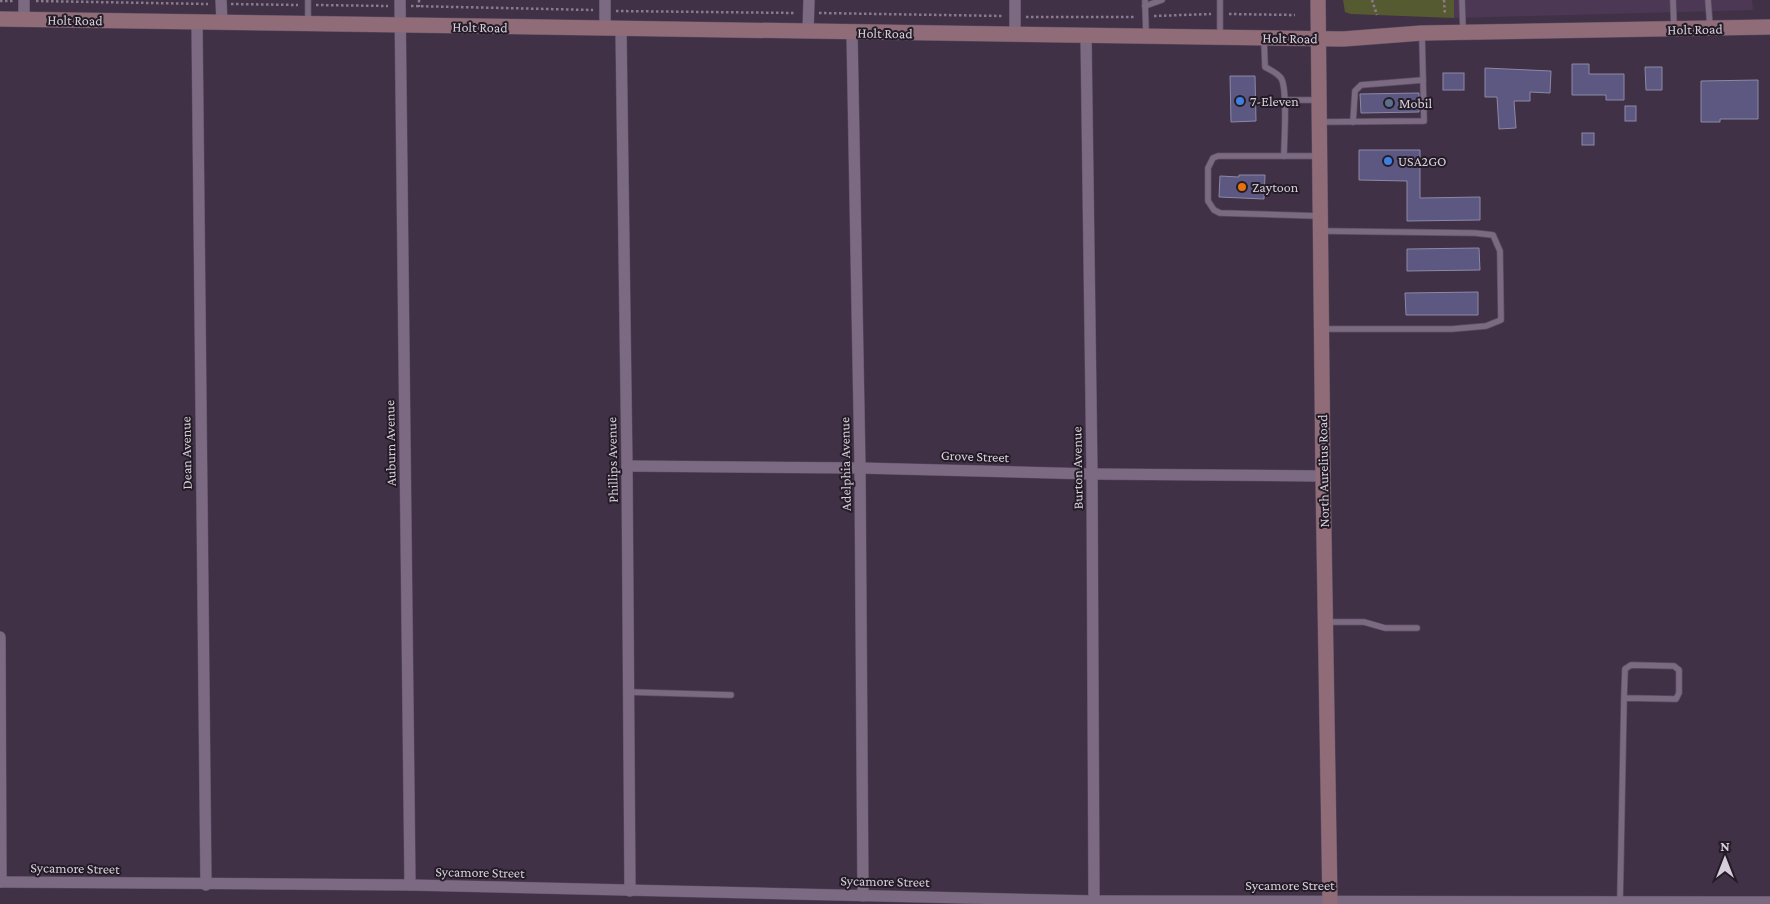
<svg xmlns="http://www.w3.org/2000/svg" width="1770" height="904" font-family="'Crimson Pro',serif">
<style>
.built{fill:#4c3854}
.green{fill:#565a30}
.building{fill:#5c5882;stroke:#8b89a6}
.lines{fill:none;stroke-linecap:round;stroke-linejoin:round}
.lane-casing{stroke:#5c4e61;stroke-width:7}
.street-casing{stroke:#5c4e61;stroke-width:12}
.secondary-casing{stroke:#5c4e61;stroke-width:16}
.path{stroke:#887b8d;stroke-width:2.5;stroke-dasharray:2.5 2.5;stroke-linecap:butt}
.lane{stroke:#7b6a82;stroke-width:5.5}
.street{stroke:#7b6a82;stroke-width:11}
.secondary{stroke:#906c79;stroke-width:15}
.shop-dot{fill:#3f7fe0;stroke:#231c26;stroke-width:2}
.service-dot{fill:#5c6f8a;stroke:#231c26;stroke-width:2}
.food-dot{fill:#e8710a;stroke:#231c26;stroke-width:2}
.labels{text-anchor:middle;stroke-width:4;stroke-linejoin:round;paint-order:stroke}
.street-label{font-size:14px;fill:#d7cddb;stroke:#231c26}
.poi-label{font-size:14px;fill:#d7cddb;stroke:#231c26;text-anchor:start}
</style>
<rect width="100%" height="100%" fill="#403147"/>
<polygon class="built" points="1454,0 1752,0 1753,10 1454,18"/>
<polygon class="green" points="1343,0 1454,0 1454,18 1351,14 1345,12"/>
<g class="building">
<polygon points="1572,64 1589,64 1589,74 1624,74 1624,100 1606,100 1606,95 1572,95"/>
<polygon points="1645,67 1662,67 1662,90 1646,90"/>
<polygon points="1485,68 1551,71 1550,93 1530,92 1530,101 1514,101 1516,128 1499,129 1497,97 1485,97"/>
<rect x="1443" y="73" width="21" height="17"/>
<polygon points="1230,76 1255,76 1256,121 1231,122"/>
<polygon points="1758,80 1758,119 1720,119 1720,122 1701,122 1701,81"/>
<polygon points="1419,93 1419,112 1361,113 1360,94"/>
<rect x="1625" y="106" width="11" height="15"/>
<rect x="1582" y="133" width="12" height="12"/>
<polygon points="1359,150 1420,150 1420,198 1480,197 1480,220 1407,221 1407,181 1359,180"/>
<polygon points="1239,175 1265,175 1264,199 1219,197 1220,176 1239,177"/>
<polygon points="1479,248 1480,270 1407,271 1407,249"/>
<polygon points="1478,292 1478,315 1406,315 1405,293"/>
</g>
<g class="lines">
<defs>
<g id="lane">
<polyline points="308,0 308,23"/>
<polyline points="1145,0 1146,34"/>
<polyline points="1220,0 1220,35"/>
<polyline points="1462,0 1463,32"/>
<polyline points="1673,0 1674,28"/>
<polyline points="1708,0 1710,26"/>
<polyline points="1145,6 1162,0"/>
<path d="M1264 38 1265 67C1271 70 1277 73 1281 78 1288 89 1284 141 1284 156H1319"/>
<polyline points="1284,100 1317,100"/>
<polyline points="1319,122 1424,121 1422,35"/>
<polyline points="1353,122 1355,91 1361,85 1423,80"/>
<polyline points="1284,156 1218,156 1213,158 1208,168 1208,201 1214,210 1220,213 1319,216"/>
<polyline points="1322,231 1475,233 1493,235 1500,251 1501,320 1486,326 1452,329 1323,329"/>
<polyline points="1326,622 1364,622 1385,628 1417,628"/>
<polyline points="628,692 731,695"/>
<polyline points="1620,902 1624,698 1625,669 1631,665 1674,666 1679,670 1679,693 1676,699 1624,698"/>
</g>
<g id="street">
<polyline points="221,0 222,22"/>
<polyline points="400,0 410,885"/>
<polyline points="605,0 605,29"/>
<polyline points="1015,0 1015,34"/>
<polyline points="24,19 24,0"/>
<polyline points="197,22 206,885"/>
<polyline points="621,29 627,466 630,891"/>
<polyline points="808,31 809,0"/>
<polyline points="852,32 860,468 863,896"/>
<polyline points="1086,35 1092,474 1094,901"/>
<polyline points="627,466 860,468 1092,474 1323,476"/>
<polyline points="0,637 1,882"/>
<polyline points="0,882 410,885 1094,901 1770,902"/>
</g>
<g id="secondary">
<polyline points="1318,0 1323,476 1330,904"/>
<polyline points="0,19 1343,39 1422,33 1770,27"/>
</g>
</defs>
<use href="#lane" class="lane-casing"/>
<use href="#street" class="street-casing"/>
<use href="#secondary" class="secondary-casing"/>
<g class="path">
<polyline points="419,0 419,7"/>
<polyline points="1372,0 1377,15"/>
<polyline points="1444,0 1445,15"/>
<polyline points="0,1 13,1"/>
<polyline points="36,1 208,4"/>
<polyline points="231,4 298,5"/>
<polyline points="316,5 388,6"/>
<polyline points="411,6 593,10"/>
<polyline points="616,11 796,13"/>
<polyline points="819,13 1003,16"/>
<polyline points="1229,14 1295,15"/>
<polyline points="1154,16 1211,14"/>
<polyline points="1026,17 1136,17"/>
</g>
<use href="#lane" class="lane"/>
<use href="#street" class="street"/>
<use href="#secondary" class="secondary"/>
</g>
<g class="shop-dot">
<circle cx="1240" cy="101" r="5"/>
<circle cx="1388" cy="161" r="5"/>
</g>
<circle class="service-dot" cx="1389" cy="103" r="5"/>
<circle class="food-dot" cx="1242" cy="187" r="5"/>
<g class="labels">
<g class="street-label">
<text transform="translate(75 20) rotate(1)" y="5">Holt Road</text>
<text transform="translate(480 27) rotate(1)" y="5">Holt Road</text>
<text transform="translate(1695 29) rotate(-1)" y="5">Holt Road</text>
<text transform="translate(885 33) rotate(1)" y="5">Holt Road</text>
<text transform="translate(1290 38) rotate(1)" y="5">Holt Road</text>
<text transform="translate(390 443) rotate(-91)" y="5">Auburn Avenue</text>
<text transform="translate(186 453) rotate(-91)" y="5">Dean Avenue</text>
<text transform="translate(975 456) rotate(2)" y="5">Grove Street</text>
<text transform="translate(612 460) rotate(-91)" y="5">Phillips Avenue</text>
<text transform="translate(845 464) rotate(-91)" y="5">Adelphia Avenue</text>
<text transform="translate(1077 468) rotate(-91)" y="5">Burton Avenue</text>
<text transform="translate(1323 471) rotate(-91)" y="5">North Aurelius Road</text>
<text transform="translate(75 868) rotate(1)" y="5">Sycamore Street</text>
<text transform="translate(480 872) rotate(1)" y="5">Sycamore Street</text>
<text transform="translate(885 881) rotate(1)" y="5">Sycamore Street</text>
<text x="1290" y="890">Sycamore Street</text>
</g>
<g class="poi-label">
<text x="1250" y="106">7-Eleven</text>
<text x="1399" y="108">Mobil</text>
<text x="1398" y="166">USA2GO</text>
<text x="1252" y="192">Zaytoon</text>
</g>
</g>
<g transform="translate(1725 859)" stroke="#231c26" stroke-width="4" paint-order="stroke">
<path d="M0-4L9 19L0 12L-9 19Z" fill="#d7cddb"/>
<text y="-8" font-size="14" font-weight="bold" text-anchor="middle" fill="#d7cddb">N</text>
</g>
</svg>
